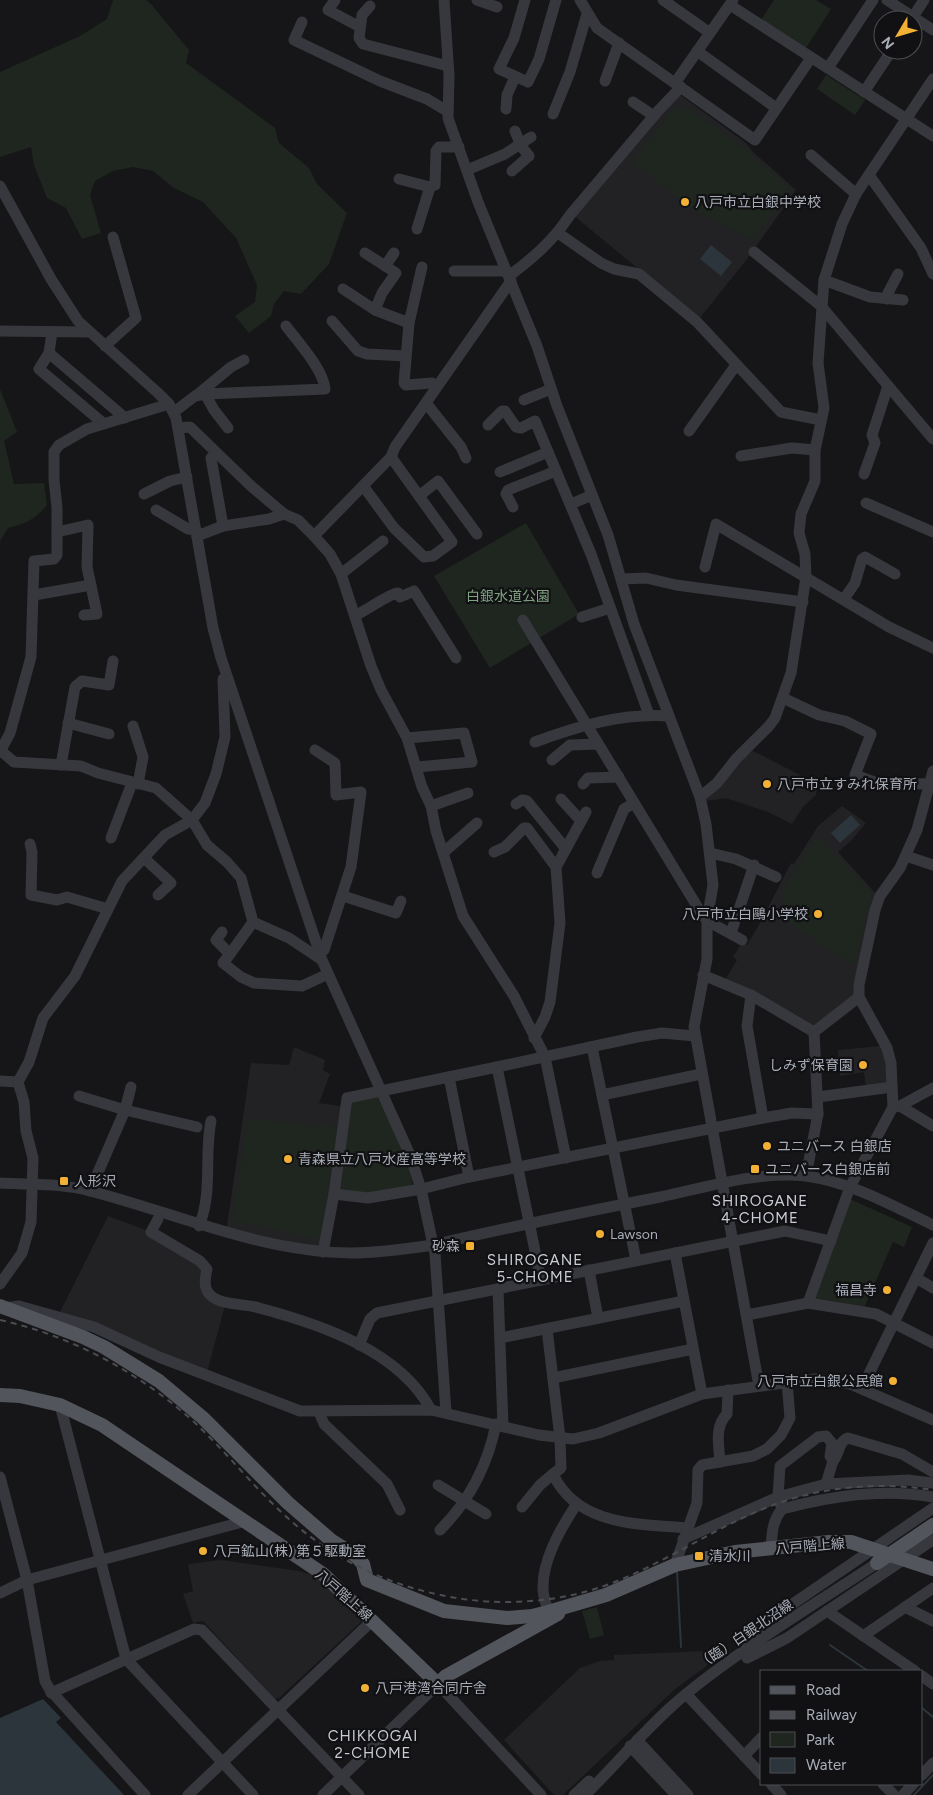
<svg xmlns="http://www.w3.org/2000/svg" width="933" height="1795" font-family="Figtree,'Noto Sans JP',sans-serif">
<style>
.built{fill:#222225}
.green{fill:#1e261f}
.water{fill:#2c353c}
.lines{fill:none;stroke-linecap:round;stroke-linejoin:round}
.stream{stroke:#2c353c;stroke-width:2}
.minor{stroke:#37383d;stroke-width:11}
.major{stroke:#53555c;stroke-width:14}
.rail{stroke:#4a4c52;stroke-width:2;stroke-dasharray:6 5;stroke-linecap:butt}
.poi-dot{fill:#f2b134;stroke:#111113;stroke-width:2}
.labels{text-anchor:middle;stroke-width:4.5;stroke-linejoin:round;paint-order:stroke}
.poi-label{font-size:14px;fill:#a8adb8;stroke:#111113;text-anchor:start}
.park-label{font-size:14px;fill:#7fa381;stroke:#111113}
.street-label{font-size:14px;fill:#a8adb8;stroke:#111113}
.neighbourhood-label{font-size:15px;letter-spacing:1px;fill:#c9ccd4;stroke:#111113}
</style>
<rect width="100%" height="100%" fill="#161618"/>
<g class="built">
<polygon points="679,94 746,143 752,151 796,190 747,259 699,319 573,215"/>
<polygon points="753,751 810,780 817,788 816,795 803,807 792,824 768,812 726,798 705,801 749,752"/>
<polygon points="842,806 866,823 851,841 838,852 878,896 854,997 814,1028 725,980 737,960 733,957 742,943 747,945 760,923 791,863 794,864 818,826"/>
<polygon points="881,1046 885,1055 888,1082 866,1088 864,1072 840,1076 838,1050"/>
<polygon points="294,1047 325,1060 323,1070 330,1074 319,1103 346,1107 323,1252 226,1232 251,1063 289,1065"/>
<polygon points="108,1216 151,1232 200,1261 204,1282 226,1302 206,1376 58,1316"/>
<polygon points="221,1560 299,1571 319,1577 362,1621 279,1698 274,1698 203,1621 193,1623 183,1594 193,1591 188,1564"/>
<polygon points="728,1650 674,1690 563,1795 554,1795 504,1740 580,1668 600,1661 614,1660 614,1655"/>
</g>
<g class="green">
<polygon points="113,0 146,0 151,4 189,50 186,63 275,128 279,143 309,168 317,184 347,213 329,264 301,294 284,291 274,304 271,316 249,333 235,316 255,302 257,285 236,238 203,202 174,188 153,171 133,167 113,171 95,181 90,195 101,233 82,239 66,208 47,198 34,165 31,147 0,157 0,72 80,36 107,19"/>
<polygon points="774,0 816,0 831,9 806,48 761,20"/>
<polygon points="826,75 865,100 855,115 817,89"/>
<polygon points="687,107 745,149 792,190 752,240 690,208 632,162 673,109"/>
<path d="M0 389 17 432 4 441 14 484 44 483 47 505C36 519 25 524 8 528L0 541Z"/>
<polygon points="526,523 579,614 490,668 434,576"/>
<polygon points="815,840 821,840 872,892 856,961 851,964 781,918 786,907 781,893"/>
<polygon points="376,1094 406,1156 413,1186 368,1195 339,1193 348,1103"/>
<polygon points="251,1118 320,1127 321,1124 338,1127 320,1240 233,1220 247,1121"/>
<polygon points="850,1199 912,1227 904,1247 893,1242 864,1308 814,1301"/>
<polygon points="597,1607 604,1635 590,1639 582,1611"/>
</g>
<g class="water">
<polygon points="711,245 732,262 721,276 700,259"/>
<polygon points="851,815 860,825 840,843 831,833"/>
<polygon points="43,1699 61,1718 56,1722 124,1795 0,1795 0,1718"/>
</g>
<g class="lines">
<g class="stream">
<polyline points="677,1571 681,1647"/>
<polyline points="830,1645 868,1671"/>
<polyline points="922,1708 933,1717"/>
<polyline points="914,1795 933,1775"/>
</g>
<g class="minor">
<polyline points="335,0 328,10 360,27"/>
<polyline points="444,0 449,76 448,118 478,202 537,346 557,406 608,535 634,624 700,797 706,824 713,885 707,920 707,959 694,1027 759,1386"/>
<polyline points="477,0 497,7"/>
<polyline points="525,0 514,38 499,69 528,82 539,59 556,0"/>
<polyline points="580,0 597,28 755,140 811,58"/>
<polyline points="663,0 710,33"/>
<polyline points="887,0 933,30"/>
<polyline points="730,5 933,136"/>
<polyline points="370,6 362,15 359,38 363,44 448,66"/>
<polyline points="911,20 924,0"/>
<polyline points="302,22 294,40 380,81 427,99 447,111"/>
<polyline points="697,51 776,108"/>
<polyline points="828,68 873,0"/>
<polyline points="605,81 619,43"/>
<polyline points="675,83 733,0"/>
<polyline points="864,92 892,50"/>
<polyline points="633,102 654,116"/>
<polyline points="506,109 507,95 515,77"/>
<polyline points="553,114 570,72 587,14"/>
<polyline points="811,155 856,194"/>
<polyline points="467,170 505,154 531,137"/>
<polyline points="512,171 529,156 521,146 515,131"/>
<polyline points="869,175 921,248 933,274"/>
<polyline points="399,179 430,187 435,185 436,151 439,147 459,147"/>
<polyline points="0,186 51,279 78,321 158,393 169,404 176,418 213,628 221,658 322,960 410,1155 421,1189 435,1254 446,1412"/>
<polyline points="417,229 430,187"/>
<polyline points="558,233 601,263 614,269 639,274 697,322 781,412 821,420"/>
<polyline points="754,252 821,306 933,439"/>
<polyline points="365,253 396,273 382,293 375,310 409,323"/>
<polyline points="385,266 394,253"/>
<polyline points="422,267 409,323 404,383 406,385 432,383 437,386"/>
<polyline points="454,271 507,271"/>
<path d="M509 276C533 258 553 241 570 215L658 111 681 87"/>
<polyline points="824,280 870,297 903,300"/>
<polyline points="343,289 375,310"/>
<polyline points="887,299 888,293 898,274"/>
<polyline points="332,321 358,351 367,354 406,356"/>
<polyline points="0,331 89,332"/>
<polyline points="52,332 49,353 39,369 104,424"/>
<polyline points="105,346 136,318 113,237"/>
<polyline points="49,353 125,418"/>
<polyline points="205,394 214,410 228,428"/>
<polyline points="197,395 231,367 244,360"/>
<polyline points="524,400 551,389"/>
<polyline points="426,403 461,447 466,458"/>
<path d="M174 412 195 396 205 394 325 389C323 369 298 342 286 326"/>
<polyline points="488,425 502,411 505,411 516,427 521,428 535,421 591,554 649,715"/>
<polyline points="178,428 190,427 251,486 284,514"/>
<polyline points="689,431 736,365"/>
<polyline points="741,456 792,448 815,450"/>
<polyline points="211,458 223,526"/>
<polyline points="500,472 548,452"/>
<polyline points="864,474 875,443 872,435 888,386"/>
<polyline points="364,487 394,528 424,557 433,556 452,542 391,457"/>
<polyline points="144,494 170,481 187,477"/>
<polyline points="419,496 438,481 477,534"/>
<polyline points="866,503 933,532"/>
<polyline points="571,504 592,495"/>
<polyline points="513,507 506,494 508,490 556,471"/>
<polyline points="156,510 188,529 196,530"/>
<polyline points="57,532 88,525 87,567 97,614 84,615"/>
<polyline points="197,536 223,526 269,519 284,514 298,520 314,536 330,554 341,574 371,666 381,690 407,738 422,787 431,806 436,831 463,916 514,996 545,1057 566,1158"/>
<polyline points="314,536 391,457 395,447 511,281"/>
<polyline points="705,567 716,524 889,627 933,648"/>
<polyline points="341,574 383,541"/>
<polyline points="622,579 646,578 676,585 803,602"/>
<polyline points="34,595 91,585"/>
<polyline points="844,599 855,583 862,559 865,557 895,574"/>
<path d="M356 615C368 610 388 594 398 593L400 597 414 591 456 658"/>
<polyline points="582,617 610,608"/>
<polyline points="523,620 703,916 711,923 742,940"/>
<polyline points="783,698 819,715 845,721 871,734 855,775 877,783 930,784"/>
<polyline points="68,723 109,734"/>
<polyline points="133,726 143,757 138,784"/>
<polyline points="407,738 464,733 472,762 417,767"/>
<path d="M535 742C578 726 622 713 669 716"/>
<polyline points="315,750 335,763 336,795 361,792 351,867 324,950 320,952"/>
<polyline points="1,751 14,762 81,766 98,773 156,788 192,820 207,845 227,862 241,878 253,922 289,938 322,960"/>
<polyline points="0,752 10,733 31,657 34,561 54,559 57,555 57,507 54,480 54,452 59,445 87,429 169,404"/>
<polyline points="552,760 570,745 598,744"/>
<polyline points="61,765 75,687 82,681 109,685 113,661"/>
<polyline points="583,784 588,778 619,777"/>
<polyline points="700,797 717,783 736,759 769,726 775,718 791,673 806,577 805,554 799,533 801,514 815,481 815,450 824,408 818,363 824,280 842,224 856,194 933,79"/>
<polyline points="561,799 581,821"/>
<polyline points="516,804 522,800 527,801 566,849"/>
<polyline points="431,806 468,793"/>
<polyline points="111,838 132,783"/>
<polyline points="30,844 32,852 31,895 57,900 67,897 108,909"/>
<polyline points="444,852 477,823"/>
<polyline points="494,852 505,847 524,828 527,828 556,867"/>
<polyline points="710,853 736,859 776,877"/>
<polyline points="906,856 933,865"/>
<polyline points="144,858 171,883 158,895"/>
<polyline points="597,873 624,809 634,803"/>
<polyline points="343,896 396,913 401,901"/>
<polyline points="222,932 216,940 230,954 223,963 241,977 254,983 302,986 328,974"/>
<polyline points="731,933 754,865"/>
<polyline points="230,954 253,922"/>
<polyline points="703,975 751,995 814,1032 859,997"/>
<polyline points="751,995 747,1026 763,1118"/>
<polyline points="534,1038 545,1017 550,1002 560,923 556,867 586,812"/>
<polyline points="592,1047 636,1260"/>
<polyline points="497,1067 637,1037 662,1033 695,1036"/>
<polyline points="449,1077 469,1177"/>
<polyline points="0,1081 18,1082"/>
<polyline points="602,1095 701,1074"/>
<polyline points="79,1096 125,1110 197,1127"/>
<polyline points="818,1097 892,1087"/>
<polyline points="900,1106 933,1126"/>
<polyline points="893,1107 900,1106 933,1088"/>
<polyline points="806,1176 818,1114 814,1032"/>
<path d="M0 1183C30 1185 61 1183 90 1191 176 1213 260 1252 351 1253 379 1253 406 1249 433 1245 509 1227 584 1212 660 1197 707 1187 758 1171 806 1176 851 1182 893 1206 933 1225"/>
<polyline points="90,1191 125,1110 131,1087"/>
<polyline points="334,1194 368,1198 421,1189 469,1177 763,1118 792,1113 818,1114"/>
<path d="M158 1219 151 1232 200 1261 207 1269C204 1282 203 1294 218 1300 229 1305 247 1304 259 1308 320 1324 400 1351 431 1410"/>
<path d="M199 1226C213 1193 204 1155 211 1121"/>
<polyline points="323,1252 334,1194 347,1098 497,1067 541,1280"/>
<polyline points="675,1253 702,1394"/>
<polyline points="589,1270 598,1318"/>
<polyline points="916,1278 933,1288"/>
<polyline points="0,1284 22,1253 31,1222 33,1158 26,1131 24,1102 18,1082 29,1062 43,1018 75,976 122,881 165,835 192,820 205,803 216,774 225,737 223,679"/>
<polyline points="498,1289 503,1426"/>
<polyline points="808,1303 850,1187 893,1107 891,1063 887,1048 859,997 859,985 875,910 880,896 900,868 917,830 933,771"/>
<polyline points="5,1308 19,1306 94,1327 159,1357 300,1411 431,1410 539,1435 573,1439 599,1433 702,1394 815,1379 850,1384 933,1420"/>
<polyline points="747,1315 808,1303 876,1314 933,1343"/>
<path d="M547 1329 560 1438 561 1468 553 1474C577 1526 639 1524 687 1528"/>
<polyline points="500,1338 684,1301"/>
<polyline points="359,1345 370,1319 377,1313 785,1231 831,1241"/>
<polyline points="553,1378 693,1349"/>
<polyline points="862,1388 933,1243"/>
<polyline points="60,1405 126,1659 253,1795"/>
<polyline points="319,1412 324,1424 387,1484 400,1510"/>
<polyline points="833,1461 826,1484 908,1480 933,1483"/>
<path d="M720 1462C719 1445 714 1427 727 1414L728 1390"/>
<polyline points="0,1477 27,1580 45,1681 50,1690 145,1795"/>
<polyline points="438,1485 486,1514"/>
<polyline points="522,1507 540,1485 553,1474"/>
<path d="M782 1509C831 1496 882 1488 933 1497"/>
<path d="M440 1530C469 1501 488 1464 496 1424"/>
<polyline points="683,1539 778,1497 826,1484"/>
<path d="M771 1549C772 1534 772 1521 782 1509L778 1497 780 1466 818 1437 826 1436 832 1443 830 1456 833 1461C840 1454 838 1441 848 1438L902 1454 933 1472"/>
<polyline points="675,1565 697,1503 698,1470 702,1465 753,1456 767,1449 781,1435 790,1418 787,1382"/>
<polyline points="0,1593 27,1580 246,1521"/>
<polyline points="905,1607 933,1621"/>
<polyline points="827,1611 915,1671"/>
<path d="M548 1612C547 1605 543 1597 543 1589 542 1560 561 1528 576 1505"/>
<polyline points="863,1636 933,1588"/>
<polyline points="746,1649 755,1634 775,1616 933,1508"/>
<polyline points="747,1658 787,1638 933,1540"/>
<polyline points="922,1676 933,1684"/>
<polyline points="51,1693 194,1629 202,1630 359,1795"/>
<polyline points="686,1694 762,1775"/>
<polyline points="637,1740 688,1795"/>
<polyline points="630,1746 676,1795"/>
<polyline points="744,1756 762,1737"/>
<polyline points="922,1775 933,1763"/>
<polyline points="771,1784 781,1795"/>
<polyline points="883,1784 894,1795"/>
<polyline points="188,1795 373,1620"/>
<polyline points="323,1795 438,1684 541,1795"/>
<polyline points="574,1795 589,1781"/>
<path d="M585 1795C619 1762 649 1724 686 1694 745 1646 814 1605 877 1563"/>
<polyline points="903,1795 913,1784"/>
</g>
<g class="major">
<polyline points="0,1306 83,1337 104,1347 159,1381 203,1418 288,1503 332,1541 356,1556 363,1564 367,1580 444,1611 507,1618 532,1616 548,1612 606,1595 675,1565 735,1552 829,1542 851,1542 933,1569"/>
<polyline points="0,1395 20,1396 60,1405 102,1425 323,1574 438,1684 446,1676 558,1614"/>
<polyline points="877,1563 933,1525"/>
</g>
<path class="rail" d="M0 1320C72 1336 138 1372 193 1421 223 1449 248 1480 277 1508 327 1557 388 1587 457 1598 511 1607 571 1601 622 1579 670 1559 714 1529 763 1509 816 1487 876 1481 933 1490"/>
</g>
<g class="poi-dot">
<circle cx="685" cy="202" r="5"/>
<circle cx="767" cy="784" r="5"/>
<circle cx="818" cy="914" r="5"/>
<circle cx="863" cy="1065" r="5"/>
<circle cx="767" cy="1146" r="5"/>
<circle cx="288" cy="1159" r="5"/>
<rect x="750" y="1164" width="10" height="10" rx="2.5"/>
<rect x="59" y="1176" width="10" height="10" rx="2.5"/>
<circle cx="600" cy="1234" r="5"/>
<rect x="465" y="1241" width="10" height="10" rx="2.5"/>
<circle cx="887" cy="1290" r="5"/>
<circle cx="893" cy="1381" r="5"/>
<circle cx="203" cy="1551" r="5"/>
<rect x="694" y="1551" width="10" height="10" rx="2.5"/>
<circle cx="365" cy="1688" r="5"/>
</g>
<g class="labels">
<g class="poi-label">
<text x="695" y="207">八戸市立白銀中学校</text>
<text x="777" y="789">八戸市立すみれ保育所</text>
<text x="808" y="919" text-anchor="end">八戸市立白鷗小学校</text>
<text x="853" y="1070" text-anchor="end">しみず保育園</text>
<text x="777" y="1151">ユニバース 白銀店</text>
<text x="298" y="1164">青森県立八戸水産高等学校</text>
<text x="765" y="1174">ユニバース白銀店前</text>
<text x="74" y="1186">人形沢</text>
<text x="610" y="1239">Lawson</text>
<text x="460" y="1251" text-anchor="end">砂森</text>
<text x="877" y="1295" text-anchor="end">福昌寺</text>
<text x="883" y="1386" text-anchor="end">八戸市立白銀公民館</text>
<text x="213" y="1556">八戸鉱山(株) 第５駆動室</text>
<text x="709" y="1561">清水川</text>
<text x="375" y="1693">八戸港湾合同庁舎</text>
</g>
<g class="park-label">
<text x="508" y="601">白銀水道公園</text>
</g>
<g class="street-label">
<text transform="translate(810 1546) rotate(-5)" y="5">八戸階上線</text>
<text transform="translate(344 1595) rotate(41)" y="5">八戸階上線</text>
<text transform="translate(745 1634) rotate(-34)" y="5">（臨）白銀北沼線</text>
</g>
<g class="neighbourhood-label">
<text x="760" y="1206">SHIROGANE<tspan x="760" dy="17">4-CHOME</tspan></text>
<text x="535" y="1265">SHIROGANE<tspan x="535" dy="17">5-CHOME</tspan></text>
<text x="373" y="1741">CHIKKOGAI<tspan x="373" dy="17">2-CHOME</tspan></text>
</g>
</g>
<rect x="760" y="1670" width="162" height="115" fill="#111113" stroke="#4d4f55"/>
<rect x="770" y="1686" width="25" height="8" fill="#53555c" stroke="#4d4f55"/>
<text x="806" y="1695" font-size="15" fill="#a8adb8">Road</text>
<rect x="770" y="1711" width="25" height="8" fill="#4a4c52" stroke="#4d4f55"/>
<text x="806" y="1720" font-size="15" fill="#a8adb8">Railway</text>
<rect x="770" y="1732" width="25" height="15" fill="#1e261f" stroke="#4d4f55"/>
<text x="806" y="1745" font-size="15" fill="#a8adb8">Park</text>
<rect x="770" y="1758" width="25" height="15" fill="#2c353c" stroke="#4d4f55"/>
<text x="806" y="1770" font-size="15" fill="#a8adb8">Water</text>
<g transform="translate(898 35) rotate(232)"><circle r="24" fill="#111113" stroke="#4d4f55"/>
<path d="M0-4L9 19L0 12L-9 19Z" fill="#f2b134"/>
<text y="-8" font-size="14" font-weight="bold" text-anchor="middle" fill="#a8adb8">N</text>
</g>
</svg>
